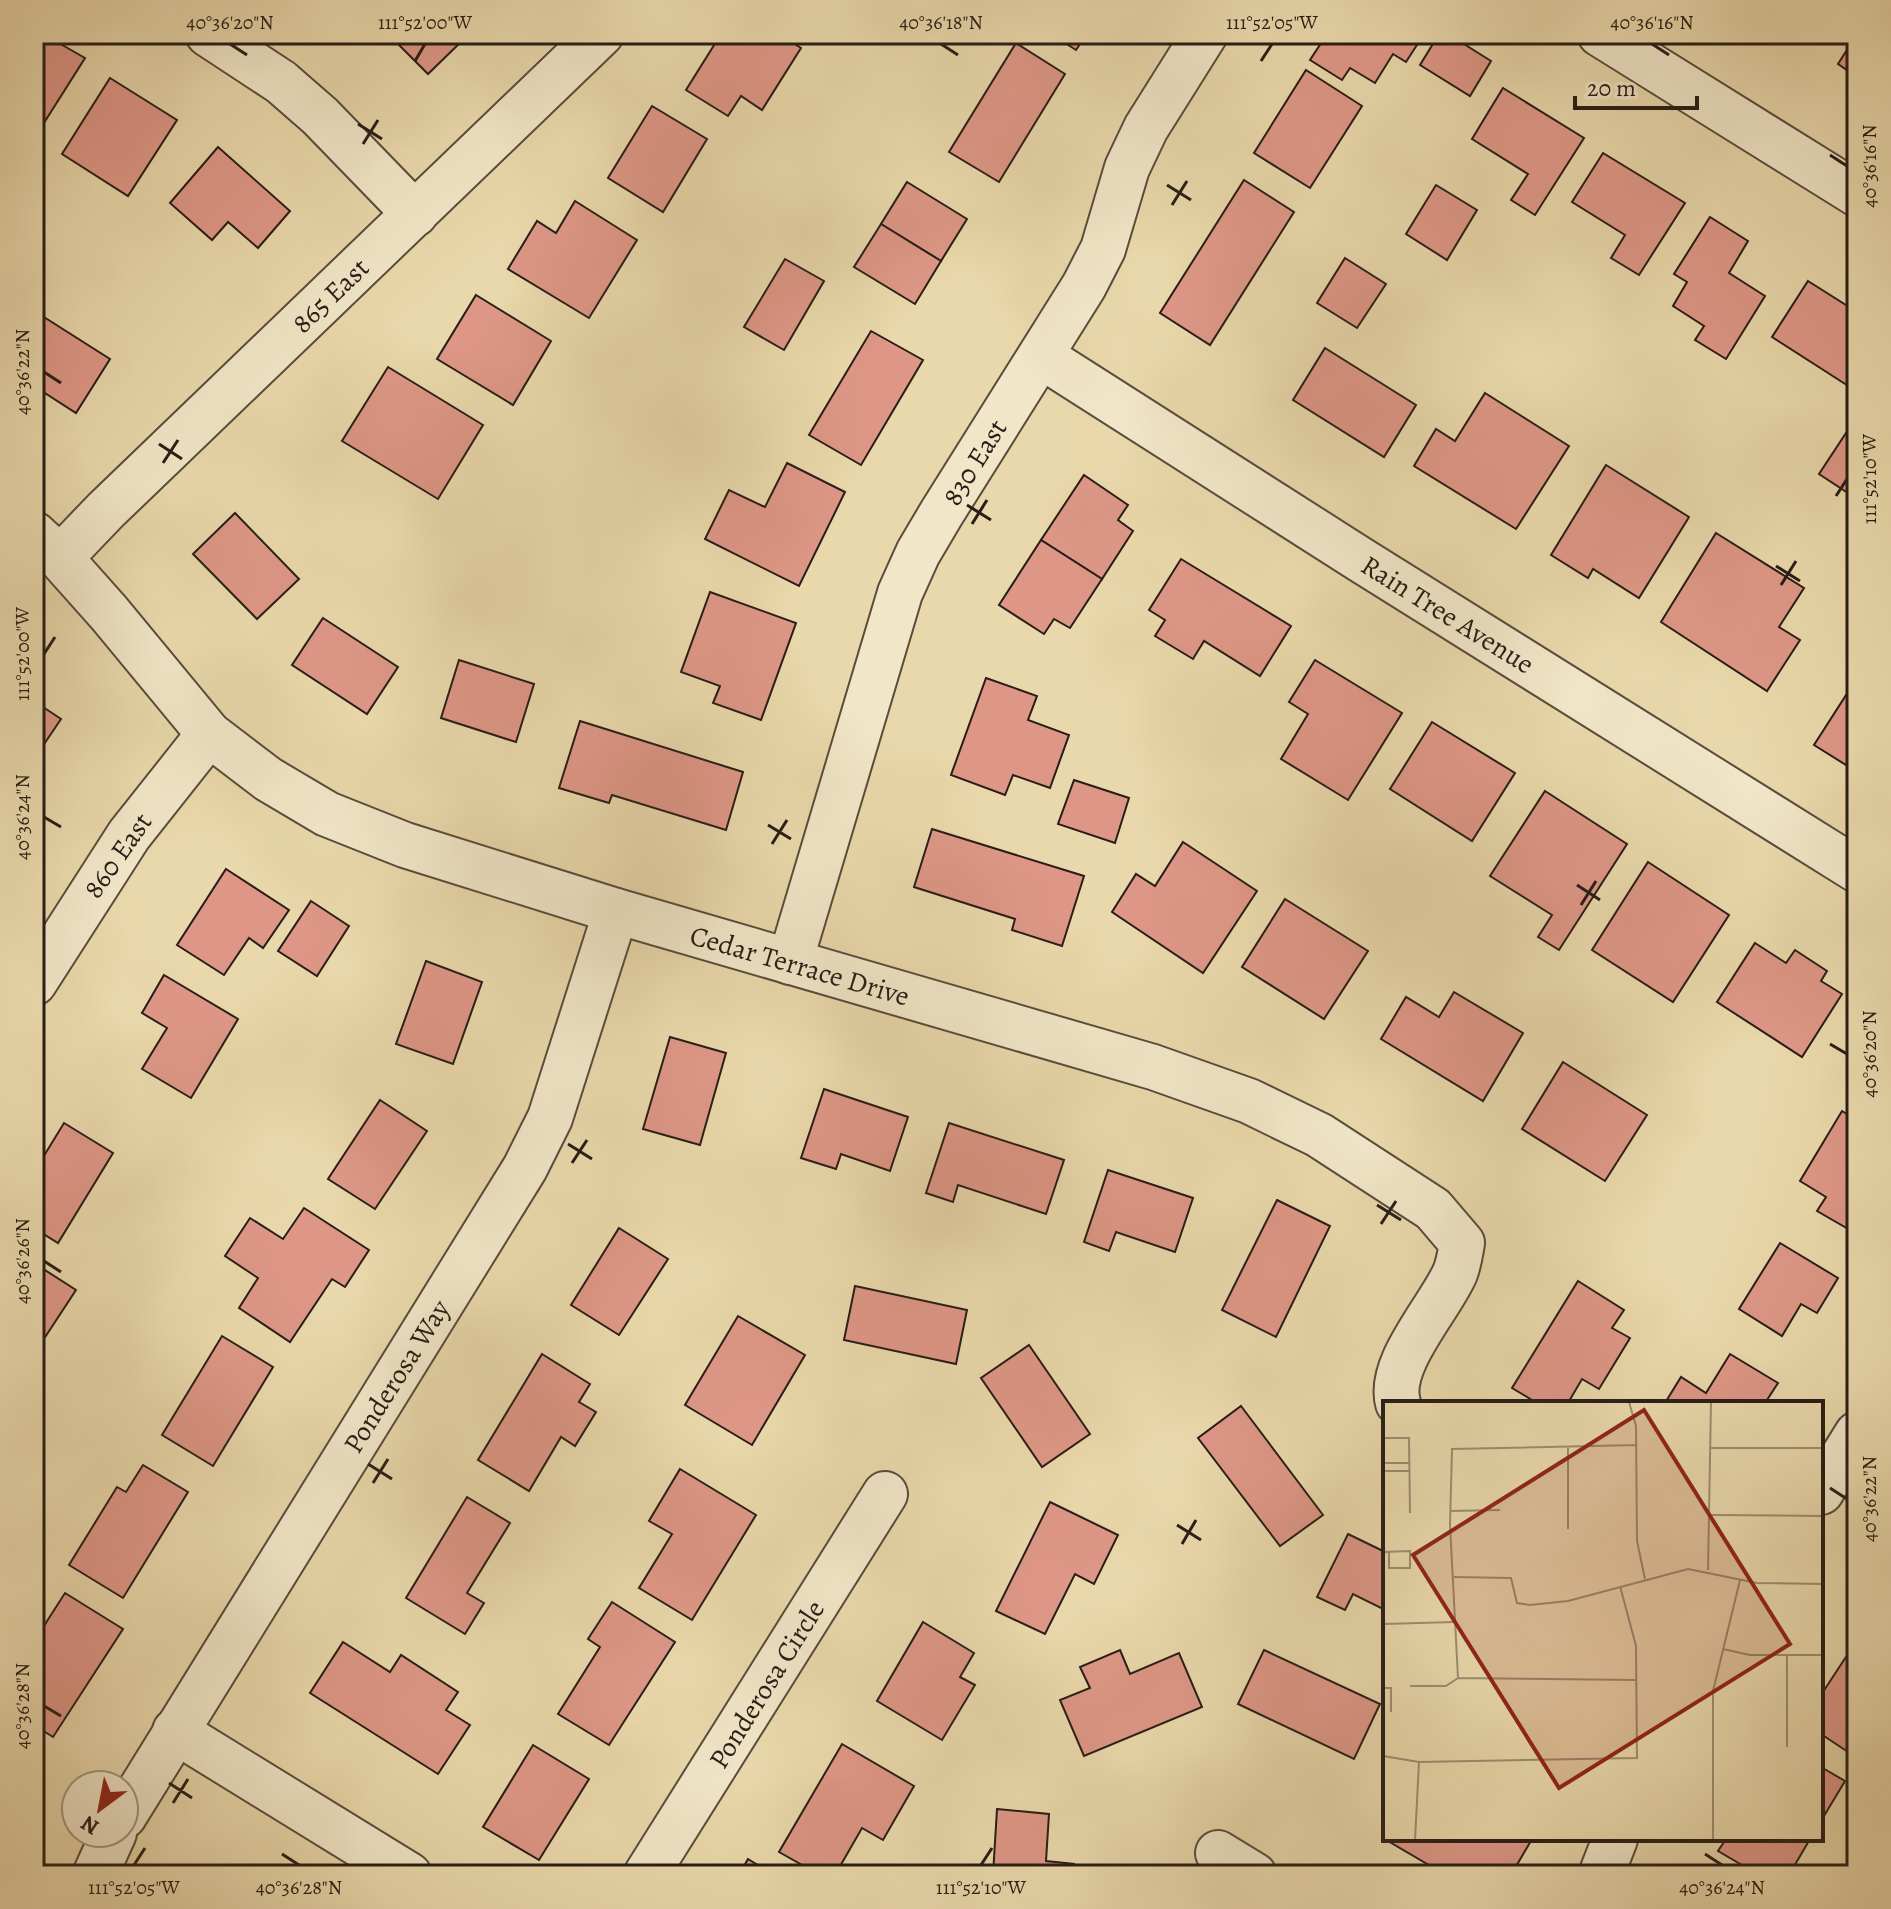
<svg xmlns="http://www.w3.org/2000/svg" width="1891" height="1909" font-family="Alegreya,serif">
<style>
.building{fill:#de9787;stroke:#281d17;stroke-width:2}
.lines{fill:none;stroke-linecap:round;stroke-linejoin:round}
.minor-casing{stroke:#584c3c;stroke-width:48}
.minor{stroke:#f1e6c8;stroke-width:44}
.ticks{fill:none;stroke:#281d17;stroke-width:3}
.labels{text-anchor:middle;stroke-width:6;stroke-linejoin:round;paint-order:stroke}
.street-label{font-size:28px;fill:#281d17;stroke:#f1e6c8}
.inset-road{fill:none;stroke:#9c8d70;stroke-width:2}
.view{fill:#8f2418;fill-opacity:0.15;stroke:#8f2418;stroke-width:4}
.inset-edge{fill:none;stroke:#281d17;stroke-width:4}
.neatline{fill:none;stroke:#281d17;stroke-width:3}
.ticks-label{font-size:20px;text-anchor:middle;fill:#281d17}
</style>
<rect width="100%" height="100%" fill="#e9d8ab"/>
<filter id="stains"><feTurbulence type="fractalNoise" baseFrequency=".0025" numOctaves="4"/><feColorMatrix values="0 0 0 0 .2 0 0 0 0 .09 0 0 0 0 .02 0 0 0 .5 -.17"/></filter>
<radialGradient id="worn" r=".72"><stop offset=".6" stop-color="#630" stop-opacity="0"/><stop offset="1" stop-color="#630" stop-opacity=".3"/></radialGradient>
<g class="building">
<polygon points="43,34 85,58 35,137 34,44 36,45"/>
<polygon points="388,34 463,34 466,37 428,74"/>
<polygon points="721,34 779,34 801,48 762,110 741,96 728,116 686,90"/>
<polygon points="1051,34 1087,34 1076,50"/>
<polygon points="1327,34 1424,34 1406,62 1393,54 1375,83 1350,68 1342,80 1310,60"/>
<polygon points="1439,34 1448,34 1491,61 1470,96 1420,65"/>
<polygon points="1789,34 1811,34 1805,44"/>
<polygon points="1857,34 1857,77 1838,64"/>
<polygon points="1016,43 1065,74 999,182 949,152"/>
<polygon points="1306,70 1362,106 1310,188 1254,153"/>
<polygon points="110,78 177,120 128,196 62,154"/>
<polygon points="1503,88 1584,138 1535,215 1511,200 1528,174 1472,139"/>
<polygon points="652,106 707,139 663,212 608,178"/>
<polygon points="218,147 290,211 258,248 228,222 212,240 170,203"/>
<polygon points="1603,153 1685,203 1639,275 1611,258 1625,235 1572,202"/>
<polygon points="1244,180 1294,212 1210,345 1160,313"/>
<polygon points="907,182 967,219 941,261 881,224"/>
<polygon points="1436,185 1477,210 1447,260 1406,234"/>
<polygon points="575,201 637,240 589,318 508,269 537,221 556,233"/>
<polygon points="1710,217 1748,241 1729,273 1765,296 1726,359 1695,340 1704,326 1673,306 1687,282 1674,274"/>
<polygon points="881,224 941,261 915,304 854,267"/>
<polygon points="1345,258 1386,284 1357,328 1317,303"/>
<polygon points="785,259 824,281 784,350 744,327"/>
<polygon points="1808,281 1857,312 1857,384 1853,389 1772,337"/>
<polygon points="476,295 551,341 513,405 437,359"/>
<polygon points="36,312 110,359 76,413 34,386 34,316"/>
<polygon points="871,331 923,360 861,465 809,435"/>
<polygon points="1325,348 1416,405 1384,457 1293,400"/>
<polygon points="388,367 483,425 438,499 342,441"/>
<polygon points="1485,393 1569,446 1516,529 1414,466 1436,429 1455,441"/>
<polygon points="1850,427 1857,432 1857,499 1819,474"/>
<polygon points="787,463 845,492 799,586 705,539 729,490 765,507"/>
<polygon points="1606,465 1689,517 1639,598 1593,569 1588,578 1551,555"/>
<polygon points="1084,475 1128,505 1118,520 1133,531 1102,579 1041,540"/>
<polygon points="235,513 299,579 257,619 193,554"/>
<polygon points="1716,533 1804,588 1779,627 1800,640 1767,691 1661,622"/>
<polygon points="1041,540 1102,579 1070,628 1054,619 1044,634 999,605"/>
<polygon points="1181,559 1291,626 1260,676 1204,641 1193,659 1155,636 1165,620 1149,610"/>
<polygon points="710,592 796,623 761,720 713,703 720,686 681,672"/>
<polygon points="323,618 398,667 367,714 292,665"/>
<polygon points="459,660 534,684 516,742 441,718"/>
<polygon points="1315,660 1402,713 1348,800 1281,759 1308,714 1289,702"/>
<polygon points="986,678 1037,696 1028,720 1069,735 1050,788 1013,775 1005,795 951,775"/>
<polygon points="1857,678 1857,765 1854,770 1814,745"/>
<polygon points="34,701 61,719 34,759"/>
<polygon points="580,721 743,772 726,830 612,795 609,803 559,788"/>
<polygon points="1432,722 1515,773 1472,841 1390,789"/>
<polygon points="1074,780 1129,798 1115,843 1058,824"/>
<polygon points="1545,791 1627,844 1559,950 1538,937 1552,915 1490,876"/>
<polygon points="932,829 1084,876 1062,946 1012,930 1015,919 914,887"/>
<polygon points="1183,842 1257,891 1203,973 1112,912 1136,874 1155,886"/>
<polygon points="1648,862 1729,915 1673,1002 1592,950"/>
<polygon points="226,869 289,910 263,948 249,938 224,975 177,945"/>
<polygon points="1285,899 1368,951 1324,1019 1242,967"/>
<polygon points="311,901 349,926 317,976 278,951"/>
<polygon points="1755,943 1786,963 1795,950 1827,971 1821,981 1842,994 1802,1057 1717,1002"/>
<polygon points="426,961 482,982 453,1064 396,1044"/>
<polygon points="164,975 238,1019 191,1098 142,1069 167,1028 142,1013"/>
<polygon points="1454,992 1523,1033 1483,1101 1381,1039 1406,997 1439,1017"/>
<polygon points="670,1037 726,1053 700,1145 643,1129"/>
<polygon points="1563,1062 1647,1115 1605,1181 1522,1129"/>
<polygon points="824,1089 908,1117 890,1171 841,1154 836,1169 801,1158"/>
<polygon points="380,1100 427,1131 375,1209 328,1179"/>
<polygon points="1842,1111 1857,1120 1857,1234 1817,1211 1826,1197 1800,1181"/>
<polygon points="64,1123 113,1153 58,1243 34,1228 34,1172"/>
<polygon points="949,1123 1064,1160 1046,1214 958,1185 953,1202 926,1193"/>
<polygon points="1108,1170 1193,1198 1175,1252 1116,1232 1109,1251 1084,1242"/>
<polygon points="1277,1200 1330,1226 1276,1337 1222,1310"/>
<polygon points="304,1208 369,1250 345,1287 332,1279 290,1342 239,1308 258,1278 225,1256 250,1218 283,1239"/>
<polygon points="619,1228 668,1259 619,1335 571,1305"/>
<polygon points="1780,1243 1838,1278 1817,1313 1801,1304 1782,1336 1739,1309"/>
<polygon points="34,1263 76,1290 34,1354"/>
<polygon points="1578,1281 1624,1310 1612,1328 1630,1338 1599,1389 1582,1379 1568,1403 1537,1403 1512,1388"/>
<polygon points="855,1286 967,1310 956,1364 844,1340"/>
<polygon points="738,1316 805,1355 752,1445 685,1405"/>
<polygon points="222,1336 273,1367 213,1466 162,1435"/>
<polygon points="1029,1345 1090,1434 1042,1467 981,1378"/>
<polygon points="542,1354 590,1384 579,1402 596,1412 575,1446 561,1437 529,1491 478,1460"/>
<polygon points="1730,1354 1778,1383 1765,1403 1665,1403 1681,1377 1706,1393"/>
<polygon points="1241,1406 1323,1515 1280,1546 1198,1438"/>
<polygon points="143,1465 188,1492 123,1598 69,1565 117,1487 126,1492"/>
<polygon points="680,1469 756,1515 692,1620 639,1588 672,1534 649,1521"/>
<polygon points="467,1497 510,1523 467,1593 484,1603 465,1634 406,1598"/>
<polygon points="1050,1502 1118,1535 1094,1584 1075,1574 1045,1634 996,1611"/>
<polygon points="1348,1534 1385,1552 1385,1610 1353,1594 1345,1610 1317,1597"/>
<polygon points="65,1593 123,1629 53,1737 34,1725 34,1628 40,1632"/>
<polygon points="612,1602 675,1642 609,1745 558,1714 600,1647 588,1639"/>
<polygon points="923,1622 974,1653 960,1677 975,1685 942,1740 877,1701"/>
<polygon points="1857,1640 1857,1758 1821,1734 1821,1695"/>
<polygon points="343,1642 390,1672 401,1655 458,1692 446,1710 470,1725 438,1774 310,1693"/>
<polygon points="1120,1650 1130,1674 1179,1653 1202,1707 1084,1756 1060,1700 1090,1688 1080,1667"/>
<polygon points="1264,1650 1380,1704 1354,1759 1238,1704"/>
<polygon points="842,1744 914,1786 883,1840 862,1828 835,1875 820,1875 779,1852"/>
<polygon points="533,1745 589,1779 539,1860 483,1827"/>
<polygon points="1821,1767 1845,1781 1821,1821"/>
<polygon points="997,1809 1049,1814 1046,1861 1074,1864 1073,1875 993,1875"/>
<polygon points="1390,1839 1532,1839 1511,1875 1446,1875 1388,1841"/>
<polygon points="1726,1839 1810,1839 1789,1875 1759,1875 1718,1851"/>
<polygon points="748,1859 774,1875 739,1875"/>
</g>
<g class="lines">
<defs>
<g id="minor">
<polyline points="208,34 281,82 320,116 415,214"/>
<polyline points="1600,34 1857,194"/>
<polyline points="1041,356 1361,560 1857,870"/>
<path d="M34 534 60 558 109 613 209 734 268 779 327 814 405 845 616 911 1153 1067 1249 1101 1319 1135 1433 1209 1462 1243C1460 1254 1459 1263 1455 1273 1439 1309 1387 1364 1398 1403"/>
<polyline points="60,558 106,510 601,34"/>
<polyline points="790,962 900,593 918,553 941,514 1084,286 1103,249 1127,168 1146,128 1205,34"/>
<polyline points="34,983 129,835 209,734"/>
<polyline points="1821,1492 1857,1434"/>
<polyline points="175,1731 409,1875"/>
<polyline points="124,1816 525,1168 550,1118 616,911"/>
<polyline points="1218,1853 1254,1875"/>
<polyline points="95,1875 114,1833"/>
<polyline points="646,1875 885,1494"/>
<polyline points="1601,1875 1615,1839"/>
</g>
</defs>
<use href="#minor" class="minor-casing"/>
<use href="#minor" class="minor"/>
</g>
<path class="ticks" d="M230 44 247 55M941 44 958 55M1652 44 1669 55M415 61 425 44M1261 61 1272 44M358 124 382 139M363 144 378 120M1830 155 1847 166M1167 185 1191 200M1172 205 1187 181M44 372 61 383M159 444 182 459M163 463 178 440M1836 496 1847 479M967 505 991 520M972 524 987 500M1776 566 1800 581M1781 585 1796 561M44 654 55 637M44 817 61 827M768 825 791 839M772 844 787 820M1577 885 1600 900M1581 905 1596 881M1830 1044 1847 1054M568 1144 592 1159M572 1163 587 1140M1377 1205 1401 1220M1381 1224 1396 1201M44 1261 61 1272M368 1464 392 1479M373 1483 388 1459M1830 1488 1847 1499M1177 1525 1201 1540M1182 1544 1196 1520M44 1706 61 1716M169 1783 192 1798M173 1803 188 1779M282 1854 299 1865M1705 1854 1722 1865M134 1865 145 1848M981 1865 992 1848"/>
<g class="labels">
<g class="street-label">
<text transform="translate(330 295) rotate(-44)" y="10">865 East</text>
<text transform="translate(974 462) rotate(-58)" y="10">830 East</text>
<text transform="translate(1448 614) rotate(32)" y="10">Rain Tree Avenue</text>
<text transform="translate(117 855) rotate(-55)" y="10">860 East</text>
<text transform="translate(800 965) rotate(16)" y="10">Cedar Terrace Drive</text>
<text transform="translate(396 1376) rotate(-58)" y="10">Ponderosa Way</text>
<text transform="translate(766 1684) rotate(-58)" y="10">Ponderosa Circle</text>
</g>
</g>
<g transform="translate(1383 1401)">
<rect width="440" height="440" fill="#e9d8ab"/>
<path class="inset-road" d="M246 1 253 25 254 140 262 178M0 37H26L27 112M328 47H440M0 62H26M0 70H26M67 110 117 109M328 114 440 115M185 128V45M0 151 27 150V167H6V151M325 169 328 1M71 176 128 177 134 202 147 204 185 200 305 168 374 182 440 183M0 223 71 221M340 248 367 254H440M404 254V346M75 277 67 124 69 48 254 44M75 277 253 279M27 285H63L75 277M0 287H8V311M0 355 36 361 254 357 253 245 237 185M32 439 36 361M330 439V290L357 179"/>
<path class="view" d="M261 9 407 243 176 387 30 154Z"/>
<rect width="440" height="440" class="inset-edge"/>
</g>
<rect width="1891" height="1909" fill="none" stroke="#e9d8ab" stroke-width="88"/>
<g transform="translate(100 1809) rotate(212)"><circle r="38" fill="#f1e6c8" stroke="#a19681" stroke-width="2"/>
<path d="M0-6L14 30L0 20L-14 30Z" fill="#8f2418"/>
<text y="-12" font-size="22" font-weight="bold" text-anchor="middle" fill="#281d17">N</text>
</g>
<path d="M1575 96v12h122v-12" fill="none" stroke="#281d17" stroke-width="4"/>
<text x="1587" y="96" font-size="24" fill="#281d17" stroke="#f1e6c8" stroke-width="6" paint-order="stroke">20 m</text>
<rect x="44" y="44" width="1803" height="1821" class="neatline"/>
<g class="ticks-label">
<text x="230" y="29">40°36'20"N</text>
<text x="425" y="29">111°52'00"W</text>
<text x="941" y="29">40°36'18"N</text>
<text x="1272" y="29">111°52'05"W</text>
<text x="1652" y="29">40°36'16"N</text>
<text transform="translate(1869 166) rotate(-90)" y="7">40°36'16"N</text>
<text transform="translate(22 372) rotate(-90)" y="7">40°36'22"N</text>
<text transform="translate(1869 479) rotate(-90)" y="7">111°52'10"W</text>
<text transform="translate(22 654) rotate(-90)" y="7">111°52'00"W</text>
<text transform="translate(22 817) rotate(-90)" y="7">40°36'24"N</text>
<text transform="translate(1869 1054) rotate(-90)" y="7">40°36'20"N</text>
<text transform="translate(22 1261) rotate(-90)" y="7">40°36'26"N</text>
<text transform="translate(1869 1499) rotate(-90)" y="7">40°36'22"N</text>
<text transform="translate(22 1706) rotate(-90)" y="7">40°36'28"N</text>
<text x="134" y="1894">111°52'05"W</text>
<text x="299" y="1894">40°36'28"N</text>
<text x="981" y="1894">111°52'10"W</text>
<text x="1722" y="1894">40°36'24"N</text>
</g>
<rect width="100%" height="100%" filter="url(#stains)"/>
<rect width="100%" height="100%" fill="url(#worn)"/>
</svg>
